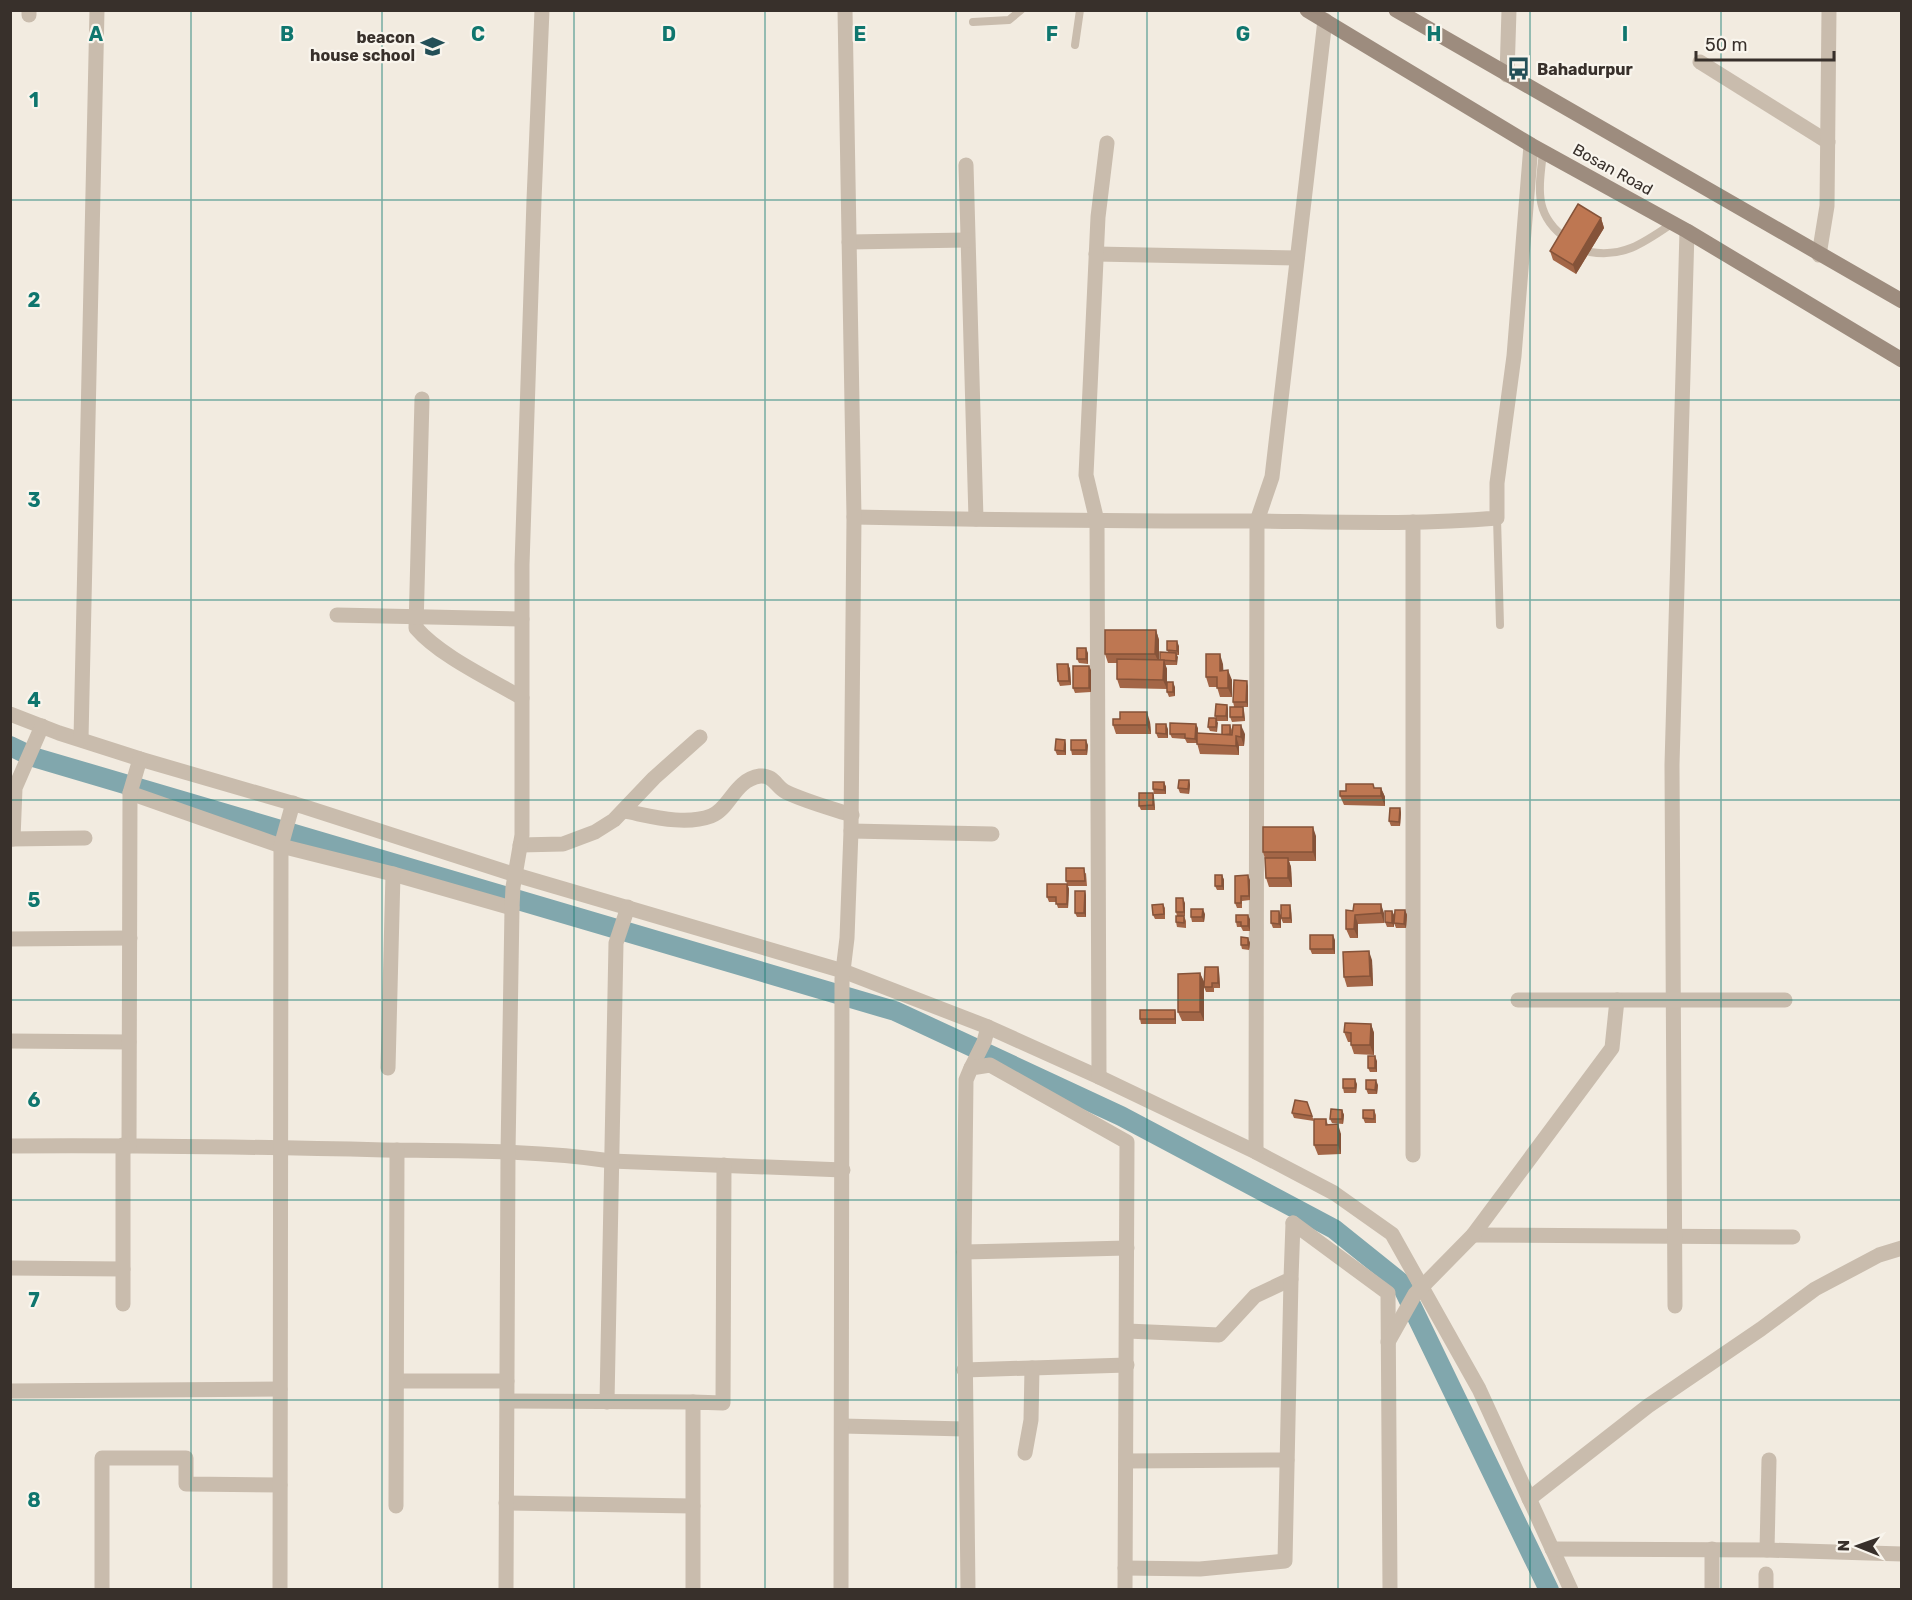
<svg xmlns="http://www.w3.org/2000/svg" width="1912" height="1600" font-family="Rubik,sans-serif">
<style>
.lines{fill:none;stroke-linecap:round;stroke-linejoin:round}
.canal{stroke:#81a7ad;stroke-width:20}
.service{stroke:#c9bcad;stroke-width:8}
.minor{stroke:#c9bcad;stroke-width:15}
.tertiary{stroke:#c9bcad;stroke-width:15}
.secondary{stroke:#9d8c7e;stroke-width:15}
.wall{fill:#a36647}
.shaded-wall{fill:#855339}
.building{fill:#be7752;stroke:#855339;stroke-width:1.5}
.grid{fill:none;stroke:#0f766e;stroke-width:1.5;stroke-opacity:0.55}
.labels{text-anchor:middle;stroke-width:4.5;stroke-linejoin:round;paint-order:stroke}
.poi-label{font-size:16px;font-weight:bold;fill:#38302b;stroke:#f9f5ed;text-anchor:end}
.street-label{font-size:16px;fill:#38302b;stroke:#f9f5ed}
.grid-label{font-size:20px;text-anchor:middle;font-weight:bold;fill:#0f766e;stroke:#f9f5ed;stroke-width:4.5;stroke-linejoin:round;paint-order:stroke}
</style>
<rect width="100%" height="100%" fill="#f2ebe0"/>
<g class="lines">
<polyline class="canal" points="10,746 33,757 895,1011 1121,1116 1334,1229 1400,1282 1549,1590"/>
<g class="service">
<polyline points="973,22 1009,20 1021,10"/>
<polyline points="1075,45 1080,10"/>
<path d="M1543 152C1539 189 1533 215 1567 239"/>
<path d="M1590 252C1624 258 1645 242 1673 223"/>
<polyline points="1497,518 1500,625"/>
</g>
<g class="minor">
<polyline points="29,10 29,15"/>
<polyline points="1700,62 1828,142"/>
<polyline points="966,165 976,519"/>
<polyline points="849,242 967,240"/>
<polyline points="1096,254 1297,258"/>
<polyline points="1819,255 1827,206 1829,10"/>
<path d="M422 399 416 628C440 656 490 679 522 698"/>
<path d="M854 517C989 520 1124 521 1260 521 1338 522 1418 525 1497 518V483L1514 356 1531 145"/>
<polyline points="1413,522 1413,1155"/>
<polyline points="337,615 522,619"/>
<polyline points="10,714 59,733 140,759 305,807 516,875 843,971 988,1027 1099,1077 1256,1152 1334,1193 1392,1234 1479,1389 1571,1590"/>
<polyline points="81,739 97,10"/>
<polyline points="130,793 281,846 393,874 512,908"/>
<path d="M624 811C651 816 684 826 711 816 730 809 734 780 760 776 774 775 776 787 786 792 807 802 830 808 852 815"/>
<polyline points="851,831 992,834"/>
<polyline points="10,839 85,838"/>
<polyline points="13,839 15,788 42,726"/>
<polyline points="520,845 563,844 595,832 614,820 654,778 700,737"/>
<polyline points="10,939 130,938"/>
<polyline points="1518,1000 1785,1000"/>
<polyline points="10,1041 129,1042"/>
<polyline points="388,1068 393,874"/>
<polyline points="971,1068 984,1042 988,1027"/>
<polyline points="1099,1077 1097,521 1086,475 1098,217 1107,143"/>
<path d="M10 1146C135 1145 259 1147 384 1150 459 1151 536 1150 611 1161L843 1170"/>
<polyline points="129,1146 130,793 140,759"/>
<polyline points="1256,1152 1257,521 1272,477 1325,20"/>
<polyline points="1293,1223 1388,1293 1390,1590"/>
<polyline points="1473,1235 1793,1237"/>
<polyline points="964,1252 1127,1248"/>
<polyline points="10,1268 123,1269"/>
<polyline points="123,1304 123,1145"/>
<polyline points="1675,1306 1672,765 1687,231"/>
<polyline points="1127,1331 1219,1335 1255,1296 1291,1279 1293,1223"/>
<polyline points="1388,1342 1415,1294 1473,1235 1612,1048 1617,1000"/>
<polyline points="964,1370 1127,1365"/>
<polyline points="397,1381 507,1381"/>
<polyline points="10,1391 280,1389"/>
<polyline points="507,1401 693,1402"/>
<polyline points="607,1402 616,943 628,907"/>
<polyline points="842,1426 965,1429"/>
<polyline points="1025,1453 1031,1420 1032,1368"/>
<polyline points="1126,1461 1287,1460"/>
<polyline points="1529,1499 1648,1406 1761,1329 1815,1289 1879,1255 1902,1248"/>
<polyline points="506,1503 693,1506"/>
<polyline points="396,1506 397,1150"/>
<polyline points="1552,1549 1767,1550 1902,1554"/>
<polyline points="1712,1549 1712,1590"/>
<polyline points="1767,1550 1769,1460"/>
<polyline points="1125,1568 1200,1569 1285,1561 1291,1279"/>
<polyline points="102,1590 102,1458 186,1458 186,1484 280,1485"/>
<polyline points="280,1590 281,846 293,803"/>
<polyline points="506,1590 508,1153 512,908 513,887 522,835 522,565 534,200 542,10"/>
<polyline points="693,1590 693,1402 723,1403 724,1165"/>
<polyline points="841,1590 842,979 847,938 851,831 854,517 845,10"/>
<polyline points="968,1590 964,1252 966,1080 971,1068 990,1065 1127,1142 1125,1590"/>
<polyline points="1766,1590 1766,1574"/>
</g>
<polyline class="tertiary" points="1507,75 1509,10"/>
<g class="secondary">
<polyline points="1307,10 1531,145 1687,231 1902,360"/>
<polyline points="1396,10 1902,301"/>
</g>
</g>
<g class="wall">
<polygon points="1601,218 1604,228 1576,274 1553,260 1550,251"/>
<polygon points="1156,630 1159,640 1159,660 1168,652 1167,650 1179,646 1179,655 1177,655 1177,665 1165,665 1167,669 1167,689 1120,688 1117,679 1117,663 1108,663 1105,654"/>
<polygon points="1088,653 1088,664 1079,663 1077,659"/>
<polygon points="1068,664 1070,669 1071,685 1060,686 1058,681"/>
<polygon points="1223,664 1223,671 1232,680 1232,697 1220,697 1217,687 1209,687 1206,677"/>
<polygon points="1091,670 1091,692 1075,693 1073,688"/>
<polygon points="1248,686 1248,707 1243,707 1244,711 1245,721 1232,722 1230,717 1234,706 1233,702"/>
<polygon points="1175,687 1175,696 1169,697 1167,692"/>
<polygon points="1227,705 1228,709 1228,721 1217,721 1217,732 1210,731 1208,727 1216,718 1215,716"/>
<polygon points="1150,722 1151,734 1116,734 1113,725"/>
<polygon points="1230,725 1232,730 1232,735 1245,734 1244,746 1239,746 1239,755 1200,754 1197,743 1187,743 1185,739 1172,738 1170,734 1198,728 1198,733 1222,734"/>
<polygon points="1168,729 1168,738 1158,738 1156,733"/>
<polygon points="1065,740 1066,745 1066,755 1057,755 1055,750"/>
<polygon points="1088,745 1087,755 1072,755 1071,750"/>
<polygon points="1189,780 1190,785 1189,794 1180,793 1178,788"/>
<polygon points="1164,782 1166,787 1166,794 1154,794 1153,789"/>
<polygon points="1374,788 1381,788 1385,797 1385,806 1344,805 1340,796 1346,791"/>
<polygon points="1153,793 1154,797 1155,810 1141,810 1139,806"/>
<polygon points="1400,808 1401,813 1400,826 1391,826 1389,821"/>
<polygon points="1316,836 1316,861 1289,861 1291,867 1292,887 1269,887 1266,878 1265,859 1263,852"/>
<polygon points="1086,873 1087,886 1068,886 1069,889 1068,908 1058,908 1056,902 1049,902 1047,897 1067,884 1066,881"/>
<polygon points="1222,875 1224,880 1224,890 1217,890 1215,886"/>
<polygon points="1250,880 1250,900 1242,901 1242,908 1237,908 1235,903"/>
<polygon points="1085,891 1086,896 1086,917 1077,917 1075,913"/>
<polygon points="1185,903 1185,916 1184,916 1186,921 1186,928 1177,927 1176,922 1177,916 1176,912"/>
<polygon points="1163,904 1165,908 1165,919 1155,919 1153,915"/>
<polygon points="1291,909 1292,923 1283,923 1281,918"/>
<polygon points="1405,910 1407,915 1406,928 1396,928 1394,923"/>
<polygon points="1279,911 1281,916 1281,928 1273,928 1271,923"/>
<polygon points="1353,911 1384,913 1384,923 1358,924 1358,938 1350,938 1346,929"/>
<polygon points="1392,911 1394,915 1394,927 1387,927 1385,922"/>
<polygon points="1205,914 1204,922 1192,922 1191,917"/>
<polygon points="1250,919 1250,931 1243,931 1241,927 1237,927 1236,922"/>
<polygon points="1248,938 1250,943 1249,950 1242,949 1241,945"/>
<polygon points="1335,940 1335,954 1312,954 1310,949"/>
<polygon points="1372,960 1373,986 1347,987 1344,977"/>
<polygon points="1218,967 1219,971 1220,988 1214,988 1214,992 1206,992 1204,987"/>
<polygon points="1200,973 1204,982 1204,1021 1182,1021 1178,1012"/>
<polygon points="1175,1010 1176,1015 1176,1024 1141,1024 1140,1019"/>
<polygon points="1371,1024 1374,1033 1374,1055 1354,1054 1351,1045 1351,1042 1348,1042 1344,1032"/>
<polygon points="1377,1061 1377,1072 1370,1072 1368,1068"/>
<polygon points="1357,1084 1356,1093 1344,1093 1343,1088"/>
<polygon points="1378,1085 1377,1094 1368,1094 1366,1089"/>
<polygon points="1307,1102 1314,1121 1294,1118 1292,1113"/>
<polygon points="1342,1110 1344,1115 1343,1124 1332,1123 1330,1119"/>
<polygon points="1374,1110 1376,1115 1376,1123 1365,1123 1363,1118"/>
<polygon points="1326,1119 1328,1125 1341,1134 1341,1154 1318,1155 1314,1145"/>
</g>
<g class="shaded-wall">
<polygon points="1601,218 1604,228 1576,274 1573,265"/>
<polygon points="1156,630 1159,640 1159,663 1155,654"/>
<polygon points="1177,641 1179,646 1179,655 1177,651"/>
<polygon points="1086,648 1088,653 1088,664 1086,659"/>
<polygon points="1176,653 1178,657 1177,665 1176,661"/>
<polygon points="1220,654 1223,664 1224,680 1220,671"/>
<polygon points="1164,660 1167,669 1167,689 1163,680"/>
<polygon points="1068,664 1070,669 1071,685 1069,681"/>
<polygon points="1089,666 1091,670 1091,692 1089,688"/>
<polygon points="1228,670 1232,680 1232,697 1228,688"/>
<polygon points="1247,681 1248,686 1248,707 1246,702"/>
<polygon points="1173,682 1175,687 1175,696 1173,692"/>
<polygon points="1227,705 1228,709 1228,721 1226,716"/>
<polygon points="1243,707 1244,711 1245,721 1243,717"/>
<polygon points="1147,712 1150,722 1151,734 1147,725"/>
<polygon points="1216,718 1218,723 1217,732 1216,727"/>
<polygon points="1166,724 1168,729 1168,738 1166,734"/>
<polygon points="1196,724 1198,728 1197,743 1195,739"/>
<polygon points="1241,725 1245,734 1244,746 1241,737"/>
<polygon points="1236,736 1239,746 1239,755 1236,746"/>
<polygon points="1065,740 1066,745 1066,755 1064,751"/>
<polygon points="1086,740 1088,745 1087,755 1086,750"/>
<polygon points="1189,780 1190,785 1189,794 1188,789"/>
<polygon points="1164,782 1166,787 1166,794 1164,790"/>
<polygon points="1381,788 1385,797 1385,806 1381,796"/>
<polygon points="1153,793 1154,797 1155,810 1153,805"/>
<polygon points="1400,808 1401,813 1400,826 1399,822"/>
<polygon points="1313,827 1316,836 1316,861 1313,852"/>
<polygon points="1288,858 1291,867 1292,887 1288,878"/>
<polygon points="1222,875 1224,880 1224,890 1222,886"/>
<polygon points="1248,875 1250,880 1250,900 1249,896"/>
<polygon points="1067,884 1069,889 1068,908 1067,904"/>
<polygon points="1085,891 1086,896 1086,917 1084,913"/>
<polygon points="1183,898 1185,903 1185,916 1184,912"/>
<polygon points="1381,904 1384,913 1384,923 1381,913"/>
<polygon points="1290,905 1291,909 1292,923 1290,918"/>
<polygon points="1203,909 1205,914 1204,922 1202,917"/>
<polygon points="1405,910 1407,915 1406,928 1404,924"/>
<polygon points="1279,911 1281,916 1281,928 1279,924"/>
<polygon points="1392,911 1394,915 1394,927 1392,923"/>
<polygon points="1248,915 1250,919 1250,931 1248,926"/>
<polygon points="1355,915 1358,924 1358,938 1354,929"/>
<polygon points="1333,935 1335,940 1335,954 1333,949"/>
<polygon points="1248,938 1250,943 1249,950 1248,945"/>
<polygon points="1369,951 1372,960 1373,986 1370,976"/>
<polygon points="1218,967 1219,971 1220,988 1218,983"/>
<polygon points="1200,973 1204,982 1204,1021 1200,1012"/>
<polygon points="1175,1010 1176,1015 1176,1024 1175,1019"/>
<polygon points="1371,1024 1374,1033 1374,1055 1370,1045"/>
<polygon points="1375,1056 1377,1061 1377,1072 1375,1068"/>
<polygon points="1355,1079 1357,1084 1356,1093 1355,1088"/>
<polygon points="1376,1080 1378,1085 1377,1094 1375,1090"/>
<polygon points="1342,1110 1344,1115 1343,1124 1342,1119"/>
<polygon points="1338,1124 1341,1134 1341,1154 1338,1145"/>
</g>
<g class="building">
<polygon points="1578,204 1601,218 1573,265 1550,251"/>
<polygon points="1105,630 1156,630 1155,654 1105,654"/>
<polygon points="1167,641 1177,641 1177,651 1167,650"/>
<rect x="1077" y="648" width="9" height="11"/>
<polygon points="1160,652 1176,653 1176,661 1160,660"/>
<polygon points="1206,654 1220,654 1220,671 1228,670 1228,688 1217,688 1217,677 1206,677"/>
<polygon points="1117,659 1164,660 1163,680 1117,679"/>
<polygon points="1057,664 1068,664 1069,681 1058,681"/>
<rect x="1073" y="666" width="16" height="22"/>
<polygon points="1234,680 1247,681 1246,702 1233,702"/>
<rect x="1167" y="682" width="6" height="10"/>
<polygon points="1216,704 1227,705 1226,716 1215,716"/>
<rect x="1230" y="707" width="13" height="10"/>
<polygon points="1120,712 1147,712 1147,725 1113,725 1113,719 1120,719"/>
<polygon points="1209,718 1216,718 1216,727 1208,727"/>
<polygon points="1170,723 1196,724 1195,739 1185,738 1185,734 1170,734"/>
<polygon points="1156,724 1166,724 1166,734 1156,733"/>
<polygon points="1222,725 1230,725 1230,734 1222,735"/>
<polygon points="1233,725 1241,725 1241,737 1236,736 1236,746 1197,744 1197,733 1232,735"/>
<polygon points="1056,739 1065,740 1064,751 1055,750"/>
<rect x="1071" y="740" width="15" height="10"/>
<polygon points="1179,780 1189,780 1188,789 1178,788"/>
<polygon points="1153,782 1164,782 1164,790 1153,789"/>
<polygon points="1346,784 1373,784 1374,788 1381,788 1381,796 1340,796 1340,791 1346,791"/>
<polygon points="1139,793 1153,793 1153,805 1139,806"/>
<polygon points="1390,808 1400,808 1399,822 1389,821"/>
<rect x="1263" y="827" width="50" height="25"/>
<polygon points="1265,858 1288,858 1288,878 1266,878"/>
<polygon points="1066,868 1084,868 1085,881 1066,881"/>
<rect x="1215" y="875" width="7" height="11"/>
<polygon points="1248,875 1249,896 1241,896 1241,903 1235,903 1235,876"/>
<polygon points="1047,884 1067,884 1067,904 1056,904 1056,897 1047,897"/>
<polygon points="1075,891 1085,891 1084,913 1075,913"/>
<polygon points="1176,898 1183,898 1184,912 1176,912"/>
<polygon points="1163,904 1164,914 1153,915 1152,905"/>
<polygon points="1354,904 1381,904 1381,913 1355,915 1354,929 1346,929 1346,910 1353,911"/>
<rect x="1281" y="905" width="9" height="13"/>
<polygon points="1191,909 1203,909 1202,917 1191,917"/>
<polygon points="1395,910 1405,910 1404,924 1394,923"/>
<polygon points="1271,911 1279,911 1279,924 1271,923"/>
<polygon points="1385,911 1392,911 1392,923 1385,922"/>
<polygon points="1236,915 1248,915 1248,926 1241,926 1241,922 1236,922"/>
<polygon points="1176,916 1184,916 1184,923 1176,922"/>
<rect x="1310" y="935" width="23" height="14"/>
<polygon points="1241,937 1248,938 1248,945 1241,945"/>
<polygon points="1369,951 1370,976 1344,977 1343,952"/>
<polygon points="1205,967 1218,967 1218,983 1212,983 1212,987 1204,987"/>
<polygon points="1200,973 1200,1012 1178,1012 1178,974"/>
<rect x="1140" y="1010" width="35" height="9"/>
<polygon points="1345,1023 1371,1024 1370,1045 1351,1045 1351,1033 1344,1032"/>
<rect x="1368" y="1056" width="7" height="12"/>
<rect x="1343" y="1079" width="12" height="9"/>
<polygon points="1366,1080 1376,1080 1375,1090 1366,1089"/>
<polygon points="1295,1100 1307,1102 1312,1116 1292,1113"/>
<polygon points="1331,1109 1342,1110 1342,1119 1330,1119"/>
<polygon points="1363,1110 1374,1110 1374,1119 1363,1118"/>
<polygon points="1314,1119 1326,1119 1326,1125 1338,1124 1338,1145 1314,1145"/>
</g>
<path class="grid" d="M191 10V1590M382 10V1590M574 10V1590M765 10V1590M956 10V1590M1147 10V1590M1338 10V1590M1530 10V1590M1721 10V1590M10 200H1902M10 400H1902M10 600H1902M10 800H1902M10 1000H1902M10 1200H1902M10 1400H1902"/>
<defs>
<symbol id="university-bare" viewBox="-9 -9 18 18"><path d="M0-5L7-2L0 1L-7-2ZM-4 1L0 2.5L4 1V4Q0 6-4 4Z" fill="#234f57" stroke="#f9f5ed" stroke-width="2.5" paint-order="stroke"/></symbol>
<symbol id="bus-bare" viewBox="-9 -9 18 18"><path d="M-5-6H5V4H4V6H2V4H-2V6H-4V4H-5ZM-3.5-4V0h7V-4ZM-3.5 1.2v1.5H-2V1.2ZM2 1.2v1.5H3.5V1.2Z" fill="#234f57" stroke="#f9f5ed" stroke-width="2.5" paint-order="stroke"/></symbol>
</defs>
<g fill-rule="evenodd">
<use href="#university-bare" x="416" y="30" width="33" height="33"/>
<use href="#bus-bare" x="1502" y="52" width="33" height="33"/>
</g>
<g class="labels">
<g class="poi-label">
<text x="415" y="43">beacon<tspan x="415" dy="18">house school</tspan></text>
<text x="1537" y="75" text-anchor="start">Bahadurpur</text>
</g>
<g class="street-label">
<text transform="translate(1613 169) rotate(29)" y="6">Bosan Road</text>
</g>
</g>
<g class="grid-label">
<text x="96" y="41">A</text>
<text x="287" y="41">B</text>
<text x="478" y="41">C</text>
<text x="669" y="41">D</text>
<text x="860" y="41">E</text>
<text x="1052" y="41">F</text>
<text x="1243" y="41">G</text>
<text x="1434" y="41">H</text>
<text x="1625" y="41">I</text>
<text x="34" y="107">1</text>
<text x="34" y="307">2</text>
<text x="34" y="507">3</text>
<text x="34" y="707">4</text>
<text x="34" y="907">5</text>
<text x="34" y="1107">6</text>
<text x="34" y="1307">7</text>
<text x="34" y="1507">8</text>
</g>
<rect width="1912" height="1600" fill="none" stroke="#38302b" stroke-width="24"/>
<g transform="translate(1858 1546) rotate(271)" stroke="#f9f5ed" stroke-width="4.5" paint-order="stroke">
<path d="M0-4.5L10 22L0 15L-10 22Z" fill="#38302b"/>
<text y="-9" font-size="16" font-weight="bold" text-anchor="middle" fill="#38302b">N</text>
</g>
<path d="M1696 51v9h138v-9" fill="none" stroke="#38302b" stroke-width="3"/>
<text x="1705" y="51" font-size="18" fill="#38302b" stroke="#f9f5ed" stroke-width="4.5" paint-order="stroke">50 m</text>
</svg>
